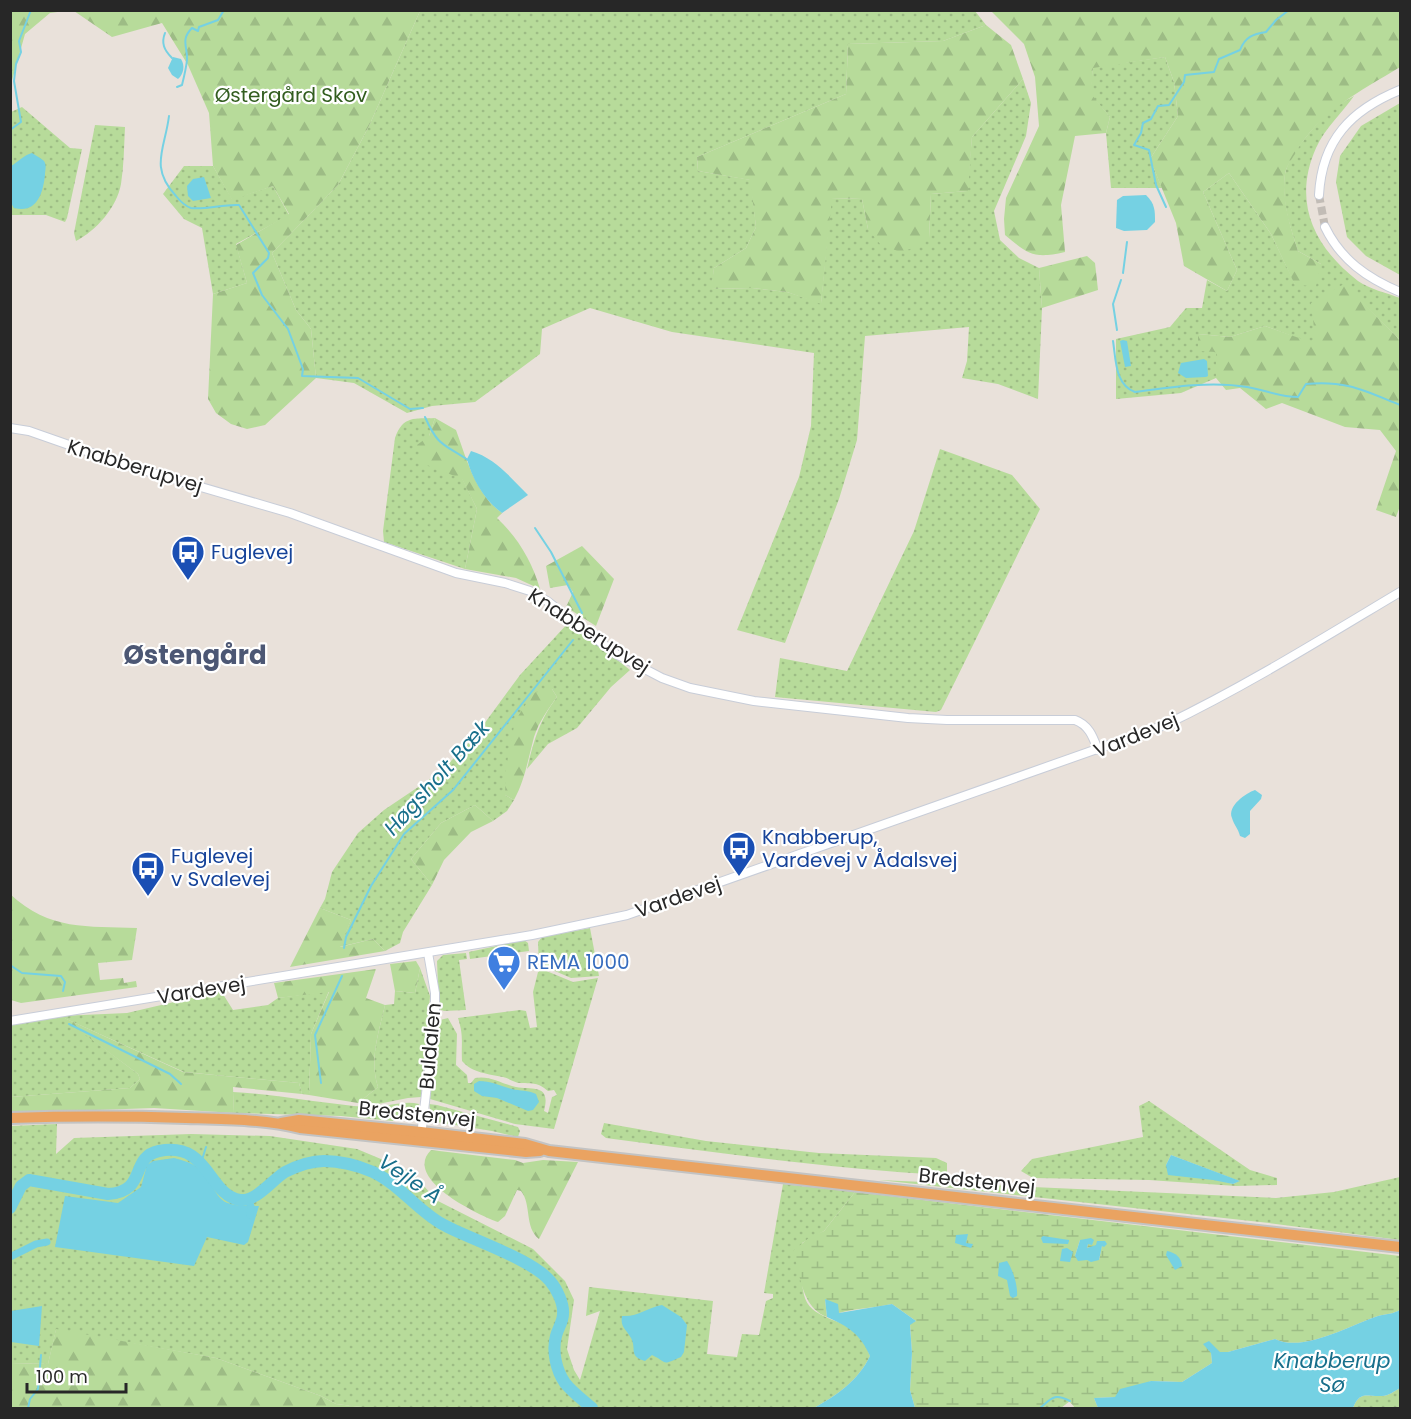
<svg xmlns="http://www.w3.org/2000/svg" width="1411" height="1419" font-family="Poppins,sans-serif">
<style>
.grass{fill:url(#grass-dots);fill-rule:evenodd}
.forest{fill:url(#forest-firs)}
.wetland{fill:url(#wetland-marsh);fill-rule:evenodd}
.water{fill:#75d1e3}
.lines{fill:none;stroke-linecap:round;stroke-linejoin:round}
.stream{stroke:#75d1e3;stroke-width:2}
.canal{stroke:#75d1e3;stroke-width:7}
.river{stroke:#75d1e3;stroke-width:12}
.tertiary-tunnel{stroke:#c2bcb6;stroke-width:8;stroke-dasharray:8 4;stroke-linecap:butt}
.tertiary-casing{stroke:#c8cdd8;stroke-width:10}
.trunk-casing{stroke:#c3c3c3;stroke-width:14}
.tertiary{stroke:#fff;stroke-width:8}
.trunk{stroke:#eaa361;stroke-width:10}
.labels{text-anchor:middle;stroke-width:4.5;stroke-linejoin:round;paint-order:stroke}
.park-label{font-size:20px;fill:#325d1f;stroke:#fff}
.street-label{font-size:20px;fill:#272727;stroke:#fff}
.transit-label{font-size:20px;fill:#164399;stroke:#fff;text-anchor:start}
.shop-label{font-size:20px;fill:#366cbe;stroke:#fff;text-anchor:start}
.water-label{font-size:21px;font-style:italic;fill:#186f8b;stroke:#fff}
.district-label{font-size:26px;font-weight:bold;fill:#4c5774;stroke:#fff}
</style>
<defs>
<pattern id="grass-dots" width="8" height="8" patternUnits="userSpaceOnUse" patternTransform="scale(1.5)"><rect width="8" height="8" fill="#b7db9a"/><path d="M2 2h.1M6 6h.1" fill="none" stroke="#9dbc85" stroke-width="1.8" stroke-linecap="round"/></pattern>
<pattern id="forest-firs" width="22" height="20" patternUnits="userSpaceOnUse" patternTransform="scale(1.5)"><rect width="22" height="20" fill="#b7db9a"/><path d="M5 1l3.5 6h-7zM16 11l3.5 6h-7z" fill="#9dbc85"/></pattern>
<pattern id="wetland-marsh" width="20" height="14" patternUnits="userSpaceOnUse" patternTransform="scale(1.5)"><rect width="20" height="14" fill="#b7db9a"/><path d="M1 5h8M5 5V1M11 12h8M15 12V8" fill="none" stroke="#9dbc85"/></pattern>
</defs>
<rect width="100%" height="100%" fill="#e9e1da"/>
<g class="grass">
<polygon points="580,10 585,12 975,11 986,25 943,41 848,44 846,94 697,157 698,171 751,180 756,227 746,248 714,268 712,289 752,288 787,292 821,303 831,198 862,199 868,229 929,238 931,194 967,191 972,137 1023,79 1031,103 1026,136 994,211 1000,240 1019,258 1039,268 1042,308 1038,399 998,384 962,378 967,361 969,327 865,336 857,440 839,499 785,643 737,630 799,477 811,426 814,353 672,332 590,308 542,329 540,354 475,402 432,406 407,413 354,383 316,378 311,329 296,310 272,253 338,185 369,126 420,11"/>
<polygon points="1165,57 1174,82 1178,116 1150,159 1162,188 1111,188 1106,133 1110,117 1090,94 1093,67"/>
<path d="M1354 96C1342 113 1325 128 1316 148 1292 202 1314 247 1358 281 1369 289 1387 293 1400 298V340L1344 285 1316 345 1265 326 1230 337 1198 334 1217 351 1216 378 1181 393 1116 399V339L1170 327 1186 308H1202L1207 280 1227 291 1237 270 1203 192 1229 173 1271 234 1295 284 1321 264 1298 251C1290 226 1281 201 1285 174 1288 156 1317 122 1331 110 1337 105 1347 100 1354 96Z"/>
<polygon points="1400,103 1400,275 1366,256 1347,237 1336,182 1340,156 1361,126"/>
<polygon points="22,107 70,148 82,149 67,218 65,222 46,215 11,215 11,112"/>
<path d="M95 125 125 127C124 146 124 165 121 184 117 207 96 231 76 241L74 233Z"/>
<polygon points="184,166 213,166 232,199 273,186 289,215 236,244 247,283 213,294 202,228 184,219 163,194"/>
<path d="M435 418 429 436 462 478 477 509 465 569 384 542 383 531 395 438C403 415 415 419 435 418Z"/>
<polygon points="940,449 1012,475 1040,509 941,710 936,712 775,697 780,658 847,671 914,531"/>
<path d="M569 622 630 670 611 687 577 728 548 744 527 769C534 740 539 721 557 697L552 689 505 795 514 800 507 811 493 821 475 805 441 823 411 859 432 885 403 932 400 943 385 951 373 939 339 947 351 920 320 908 325 899 332 872 358 833 384 810 439 773 473 739 520 675Z"/>
<polygon points="590,928 599,976 571,978 548,968 539,967 538,942 542,937"/>
<polygon points="524,940 528,943 529,951 470,959 469,952"/>
<polygon points="466,953 467,959 459,960 466,1010 444,1011 439,1009 437,961 443,955"/>
<path d="M420 968 430 996 421 1097 408 1098 378 1104 358 1103 378 1087C369 1059 379 1032 385 1005L394 1004 395 991 415 993Z"/>
<path d="M544 970 573 982 598 978 554 1129 515 1124 430 1099 438 1025 440 1020 448 1018 457 1034 456 1065 467 1075 468 1083H471L475 1078C490 1075 502 1084 516 1087 534 1090 551 1084 544 1111L548 1113 552 1097 557 1095 554 1090 548 1091C537 1082 534 1084 521 1083 514 1083 509 1078 503 1077 489 1074 472 1073 462 1061 461 1042 464 1037 458 1018L520 1010 526 1011 530 1028 537 1027 533 992 538 972Z"/>
<polygon points="221,991 233,1010 268,1005 278,998 329,991 311,1034 309,1095 302,1094 299,1083 184,1072 64,1018 138,1074 140,1079 130,1088 11,1097 11,1025 60,1016 127,1013"/>
<path d="M233 1092C278 1094 323 1104 368 1107 386 1108 402 1100 419 1104L415 1118 393 1121 341 1116 234 1113Z"/>
<path d="M1149 1101 1250 1170 1277 1178V1185L1236 1186 1149 1180 1033 1178 1021 1171 1032 1159 1143 1137 1139 1106ZM1171 1155 1239 1181 1233 1184 1166 1165Z"/>
<polygon points="429,1104 437,1105 518,1127 520,1131 518,1137 492,1131 437,1122 432,1118"/>
<path d="M604 1123 706 1141 819 1153 936 1158 947 1163V1175C833 1169 720 1153 606 1138L601 1134Z"/>
<path d="M57 1124 56 1154 74 1138 191 1134 270 1136 357 1149 412 1172 436 1200 533 1249 565 1281 574 1300 567 1349 574 1370 580 1380 600 1311 586 1316 589 1287 713 1301 707 1354 737 1357 742 1334 759 1335 766 1301 773 1298V1294L764 1293 783 1184 855 1192 824 1231 802 1243C802 1260 800 1278 804 1295 810 1319 840 1318 856 1332 863 1338 867 1348 870 1356 858 1381 837 1395 814 1408H370L336 1404 321 1396 216 1358 56 1330 48 1364 11 1363V1126Z"/>
<polygon points="1400,1177 1400,1240 1269,1223 879,1180 1276,1198 1334,1192"/>
<path d="M1400 1388V1408H1353C1360 1390 1367 1397 1382 1396 1388 1396 1395 1391 1400 1388Z"/>
<polygon points="1061,1396 1070,1401 1061,1408 1040,1408 1053,1397"/>
</g>
<g class="forest">
<polygon points="11,10 65,11 50,13 25,34 11,84"/>
<polygon points="74,11 420,11 369,126 338,185 272,253 296,310 311,329 316,378 265,425 247,429 231,424 216,413 208,399 213,294 247,283 236,245 289,214 273,186 232,200 213,166 209,113 188,65 162,23 112,37"/>
<path d="M991 11H1400V67C1361 91 1318 112 1295 154 1291 160 1286 167 1285 174 1282 201 1290 226 1298 251L1321 264 1316 286 1295 285 1271 234 1229 173 1203 192 1237 270 1227 291 1184 266 1176 223 1150 159 1178 116 1174 82 1165 57 1093 68 1091 94 1110 117 1106 133 1075 136 1061 205 1065 252C1034 259 1029 255 1005 235L1004 219 1006 198 1039 126 1035 77 1024 44Z"/>
<polygon points="986,25 1011,45 1023,79 972,137 968,191 931,194 929,238 917,247 900,252 880,244 868,229 862,199 832,198 821,304 787,292 752,288 711,289 714,268 746,248 756,227 750,180 698,171 697,157 846,94 848,44 943,41"/>
<polygon points="1087,256 1095,263 1098,290 1042,308 1039,268"/>
<polygon points="1344,284 1400,340 1400,506 1396,517 1376,510 1396,451 1380,430 1345,427 1282,403 1266,409 1240,388 1226,390 1216,378 1216,352 1198,351 1198,334 1230,337 1265,326 1316,344 1311,303"/>
<path d="M435 418 456 430C467 460 475 493 502 513L497 518C518 538 532 561 540 589L516 578 465 569 477 509 462 479 422 463 417 445 429 436Z"/>
<polygon points="582,546 614,579 596,626 566,607 573,592 568,585 550,588 546,566"/>
<path d="M552 689 557 697C548 709 539 722 534 737 528 759 525 780 514 800L505 795 506 768 515 721 533 693Z"/>
<polygon points="475,805 493,821 471,832 444,860 432,885 411,859 441,823"/>
<path d="M10 894C50 931 87 926 137 928L132 960 98 963 100 980 123 978 124 983 136 981 137 987 21 1003 11 1000Z"/>
<polygon points="320,908 351,920 340,947 373,939 385,951 290,967"/>
<polygon points="416,961 420,968 415,993 395,991 390,964"/>
<path d="M376 969 366 998 385 1005C379 1032 369 1059 378 1087L358 1103 309 1095 311 1034 329 992 278 998 274 983Z"/>
<polygon points="60,1016 183,1072 299,1083 302,1094 233,1087 234,1113 154,1108 11,1113 11,1097 130,1088 140,1079 138,1074"/>
<path d="M431 1150 515 1160 523 1163 543 1160 578 1162 539 1239C524 1227 532 1205 521 1191L517 1190 505 1216 498 1222C479 1215 402 1179 431 1150Z"/>
<polygon points="56,1329 216,1358 321,1396 336,1404 370,1408 11,1408 11,1363 48,1364"/>
</g>
<path class="wetland" d="M855 1192 1400 1256V1310C1393 1314 1386 1314 1378 1316 1350 1325 1303 1353 1275 1339L1228 1352 1211 1353 1212 1363 1182 1382 1151 1381 1116 1397 1094 1398 1098 1408H1075C1062 1390 1054 1396 1040 1408H915L910 1390 912 1353 910 1324 916 1321 892 1304C874 1308 857 1308 839 1313L825 1299 827 1317C801 1307 801 1276 793 1251L810 1237 824 1231ZM1080 1240 1088 1244 1087 1248 1107 1244 1102 1245 1099 1260H1087L1075 1256Z"/>
<g class="water">
<path d="M173 57 181 59C185 65 184 74 178 79L172 75 168 68Z"/>
<path d="M32 153C36 156 41 158 44 161 47 166 45 170 45 175 43 193 37 214 14 208L11 203V166C18 162 24 155 32 153Z"/>
<polygon points="204,177 211,198 193,201 188,196 187,186 193,179"/>
<path d="M1146 195C1155 204 1155 210 1155 222L1147 230 1124 231 1116 228 1117 200 1123 196Z"/>
<polygon points="1123,340 1127,341 1131,366 1125,367 1120,341"/>
<polygon points="1204,359 1207,361 1208,376 1206,377 1186,378 1178,373 1181,363"/>
<path d="M471 451C495 458 511 478 528 495L502 513C485 501 472 479 467 459Z"/>
<path d="M1255 790 1262 795 1261 799 1250 811V834L1245 838 1240 836C1238 828 1234 825 1232 818 1227 806 1246 793 1255 790Z"/>
<path d="M479 1081C491 1081 500 1086 512 1089 520 1091 528 1090 536 1094L539 1102 533 1110 528 1111 497 1098 482 1096 474 1091V1084Z"/>
<polygon points="1171,1155 1240,1181 1233,1184 1213,1180 1168,1175 1166,1165"/>
<path d="M174 1158C181 1160 191 1162 196 1167 226 1195 208 1207 259 1206L248 1242 244 1245 207 1237 194 1266 55 1247 65 1196 118 1203 141 1187 147 1165 153 1161Z"/>
<polygon points="968,1234 966,1243 973,1244 971,1248 955,1243 956,1235"/>
<polygon points="1043,1236 1069,1240 1069,1241 1068,1244 1043,1243 1041,1238"/>
<polygon points="1091,1238 1094,1240 1092,1245 1088,1244 1087,1248 1096,1245 1097,1241 1105,1241 1107,1244 1104,1247 1102,1246 1099,1260 1091,1262 1087,1260 1078,1261 1075,1256 1080,1240"/>
<polygon points="1067,1248 1073,1252 1070,1262 1060,1261 1062,1249"/>
<path d="M1167 1251C1176 1253 1181 1257 1182 1266L1175 1270 1166 1255Z"/>
<path d="M1007 1261C1013 1270 1018 1286 1017 1296L1013 1298 1010 1296 1007 1280 998 1276 999 1263Z"/>
<path d="M825 1299 838 1304 839 1313 892 1304 916 1321 910 1325 912 1353 910 1390 915 1408H814C837 1395 858 1381 870 1356 861 1335 848 1326 827 1317Z"/>
<path d="M662 1305 681 1317 687 1325 684 1352 681 1357C660 1366 669 1363 652 1355L645 1361C628 1356 637 1349 631 1338 626 1329 620 1327 622 1316 639 1317 646 1308 662 1305Z"/>
<polygon points="42,1306 39,1346 11,1342 11,1311"/>
<path d="M1400 1310V1388C1395 1391 1388 1396 1382 1396 1367 1397 1360 1390 1353 1408H1098L1094 1398 1115 1397 1120 1389 1151 1381 1182 1382 1212 1363 1211 1353 1203 1344 1209 1341 1220 1352H1228L1275 1339C1303 1353 1350 1325 1378 1316 1386 1314 1393 1314 1400 1310Z"/>
</g>
<g class="lines">
<g class="stream">
<path d="M165 33C161 43 164 50 172 58"/>
<path d="M177 87 182 85C184 77 186 69 187 60 188 47 180 40 192 28L198 31 199 27 218 20 224 10"/>
<path d="M169 116C165 149 149 167 176 196 180 201 185 206 191 208 204 210 224 204 239 205L269 253 268 258 253 273 262 295 288 329 303 369 302 376 358 378 410 409 423 408"/>
<polyline points="10,130 21,122 14,81 16,64 21,52 19,41 31,10"/>
<path d="M1166 207 1156 185 1149 150 1134 145 1141 133 1143 123 1151 119 1158 106 1169 105 1184 82 1185 75 1214 72 1219 59 1240 50C1245 37 1253 34 1266 32L1276 20 1289 10"/>
<polyline points="1123,273 1127,242"/>
<polyline points="1117,330 1113,304 1121,280"/>
<path d="M1113 341C1116 360 1115 385 1135 392 1171 387 1211 381 1247 387 1265 390 1280 397 1298 397L1306 384C1346 380 1365 391 1400 405"/>
<path d="M425 417C438 446 442 443 468 460"/>
<polyline points="535,528 551,552 582,613"/>
<polyline points="344,948 346,937 371,886 404,834 453,790 573,640"/>
<polyline points="10,965 22,973 61,976 65,982 63,991"/>
<polyline points="69,1024 170,1074 181,1084"/>
<polyline points="321,1083 315,1035 342,976"/>
<polyline points="201,1163 206,1147"/>
<polyline points="28,1408 30,1399 38,1389 41,1355"/>
<path d="M1040 1408C1052 1398 1054 1393 1070 1401"/>
</g>
<g class="canal">
<polyline points="247,1200 251,1206 250,1215"/>
<polyline points="10,1257 36,1244 47,1242"/>
</g>
<path class="river" d="M10 1208 21 1186 29 1180 108 1194C148 1192 129 1157 159 1151 209 1141 208 1195 240 1200 256 1202 272 1180 285 1172 297 1166 311 1161 324 1161 340 1161 359 1166 373 1172 399 1184 417 1210 442 1224 469 1239 532 1259 550 1281 557 1289 564 1304 563 1314 563 1322 558 1328 556 1336 552 1351 556 1370 565 1383 573 1393 583 1400 592 1408"/>
<polyline class="tertiary-tunnel" points="1319,195 1325,227"/>
<defs>
<g id="tertiary">
<path d="M1319 195C1322 140 1351 110 1400 90"/>
<path d="M1325 227C1341 260 1367 278 1400 292"/>
<path d="M10 428 29 431 129 466 290 513 456 573 505 583 530 591 547 601 616 654 662 678 690 688 754 701 908 718 947 720H1075C1089 725 1093 737 1098 750"/>
<path d="M10 1021 532 935 627 915 1165 725C1246 686 1323 638 1400 592"/>
<polyline points="421,1136 435,1017 435,993 428,953"/>
</g>
<g id="trunk">
<path d="M10 1118C69 1116 127 1116 186 1118 224 1119 263 1119 300 1128L526 1152 540 1151"/>
<polyline points="281,1123 299,1120 421,1132 525,1144 549,1151 1400,1247"/>
</g>
</defs>
<use href="#tertiary" class="tertiary-casing"/>
<use href="#trunk" class="trunk-casing"/>
<use href="#tertiary" class="tertiary"/>
<use href="#trunk" class="trunk"/>
</g>
<defs>
<symbol id="bus-pin" viewBox="-11 -11 22 30"><path d="M0 17L-7.5 6A9.5 9.5 0 1 1 7.5 6Z" fill="#1a4fb4" stroke="#fff"/><path d="M-5-6H5V4H4V6H2V4H-2V6H-4V4H-5ZM-3.5-4V0h7V-4ZM-3.5 1.2v1.5H-2V1.2ZM2 1.2v1.5H3.5V1.2Z" fill="#fff"/></symbol>
<symbol id="supermarket-pin" viewBox="-11 -11 22 30"><path d="M0 17L-7.5 6A9.5 9.5 0 1 1 7.5 6Z" fill="#3f7fe0" stroke="#fff"/><path d="M-6-5.5h2.5l.6 2H6L4.5 2H-2.5L-4.4-4H-6ZM-1.5 3.2a1.3 1.3 0 1 0 .1 0ZM3 3.2a1.3 1.3 0 1 0 .1 0Z" fill="#fff"/></symbol>
</defs>
<g fill-rule="evenodd">
<use href="#bus-pin" x="169" y="533" width="38" height="52"/>
<use href="#bus-pin" x="720" y="829" width="38" height="52"/>
<use href="#bus-pin" x="129" y="849" width="38" height="52"/>
<use href="#supermarket-pin" x="485" y="943" width="38" height="52"/>
</g>
<g class="labels">
<g class="park-label">
<text x="291" y="102">Østergård Skov</text>
</g>
<g class="street-label">
<text transform="translate(135 466) rotate(17)" y="7">Knabberupvej</text>
<text transform="translate(589 631) rotate(33)" y="7">Knabberupvej</text>
<text transform="translate(1136 735) rotate(-22)" y="7">Vardevej</text>
<text transform="translate(678 897) rotate(-19)" y="7">Vardevej</text>
<text transform="translate(201 990) rotate(-9)" y="7">Vardevej</text>
<text transform="translate(430 1046) rotate(-85)" y="7">Buldalen</text>
<text transform="translate(417 1114) rotate(6)" y="7">Bredstenvej</text>
<text transform="translate(977 1181) rotate(6)" y="7">Bredstenvej</text>
</g>
<g class="transit-label">
<text x="211" y="559">Fuglevej</text>
<text x="762" y="844">Knabberup,<tspan x="762" dy="23">Vardevej v Ådalsvej</tspan></text>
<text x="171" y="863">Fuglevej<tspan x="171" dy="23">v Svalevej</tspan></text>
</g>
<g class="shop-label">
<text x="527" y="969">REMA 1000</text>
</g>
<g class="water-label">
<text transform="translate(437 778) rotate(-48)" y="7">Høgsholt Bæk</text>
<text transform="translate(410 1179) rotate(34)" y="7">Vejle Å</text>
<text x="1332" y="1368">Knabberup<tspan x="1332" dy="24">Sø</tspan></text>
</g>
<g class="district-label">
<text x="195" y="664">Østengård</text>
</g>
</g>
<rect width="1411" height="1419" fill="none" stroke="#272727" stroke-width="24"/>
<path d="M27 1383v9h99v-9" fill="none" stroke="#272727" stroke-width="3"/>
<text x="36" y="1383" font-size="18" fill="#272727" stroke="#ffffff" stroke-width="4.5" paint-order="stroke">100 m</text>
</svg>
